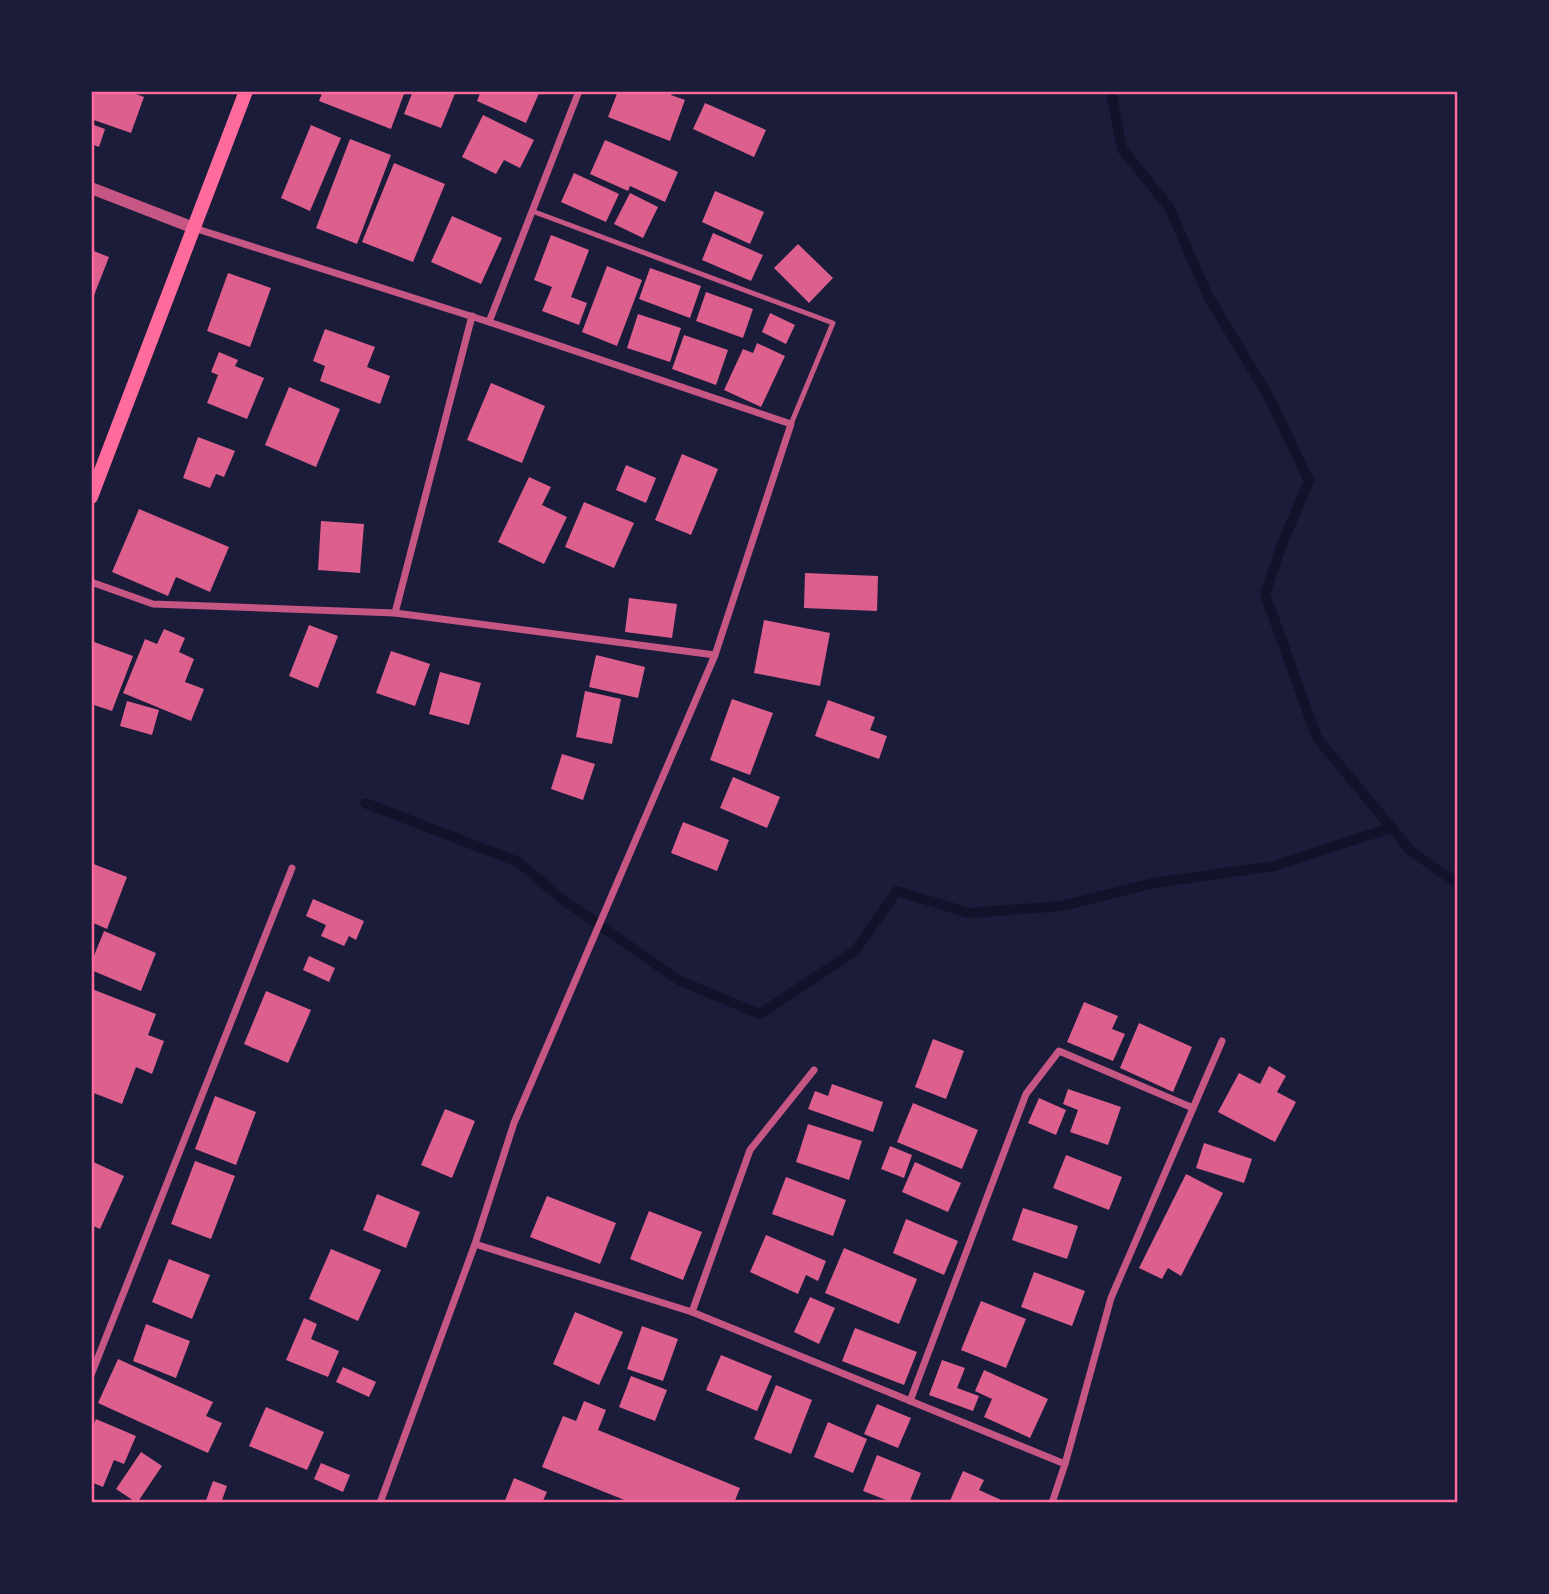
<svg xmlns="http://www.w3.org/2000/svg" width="1549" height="1594" font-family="'Libre Baskerville',serif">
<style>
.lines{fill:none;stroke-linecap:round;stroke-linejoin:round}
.stream{stroke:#12122b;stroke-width:10}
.building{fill:#dd5f8e}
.service{stroke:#c65784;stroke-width:5}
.minor{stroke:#c65784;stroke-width:7}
.tertiary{stroke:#c65784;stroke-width:12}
.secondary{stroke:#ff6b9d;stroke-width:14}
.neatline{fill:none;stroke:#ff6b9d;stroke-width:2.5}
</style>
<rect width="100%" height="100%" fill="#1b1b3a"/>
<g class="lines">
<g class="stream">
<polyline points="1111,91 1122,149 1169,207 1208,296 1269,397 1309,481 1282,544 1265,594 1317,738 1411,851 1458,884"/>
<polyline points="365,803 518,862 563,900 680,981 760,1014 855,951 897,891 969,913 1062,906 1154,883 1274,866 1391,828"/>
</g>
</g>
<g class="building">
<polygon points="95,91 128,91 144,97 131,133 91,119 91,102"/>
<polygon points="323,91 405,91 391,129 319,101"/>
<polygon points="413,91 456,91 441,128 404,114"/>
<polygon points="481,91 540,91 526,123 477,101"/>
<polygon points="618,91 673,91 671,95 685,100 670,141 608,117"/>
<polygon points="705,103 766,130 754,157 693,129"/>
<polygon points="483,115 534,140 520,168 504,160 496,174 462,157"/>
<polygon points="91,124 105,129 99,147 91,144"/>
<polygon points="311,125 341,138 310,211 281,198"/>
<polygon points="350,139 391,155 357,244 316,228"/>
<polygon points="605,140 678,172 665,202 630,186 628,191 590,174"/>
<polygon points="394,163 445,184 413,262 362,242"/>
<polygon points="574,173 619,194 606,222 561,202"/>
<polygon points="715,191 764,212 750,244 702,222"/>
<polygon points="630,193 658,207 643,238 614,224"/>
<polygon points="452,216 502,238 481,284 431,262"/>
<polygon points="713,233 763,255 751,281 702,260"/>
<polygon points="551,235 589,250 571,297 587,303 579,325 542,311 552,287 534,280"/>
<polygon points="798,244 833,278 809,303 774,268"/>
<polygon points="91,250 109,257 91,303"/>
<polygon points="607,266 642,280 617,346 582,332"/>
<polygon points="650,268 701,286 690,318 639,299"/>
<polygon points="228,273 271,288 250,347 207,331"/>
<polygon points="706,292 753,309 743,338 696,321"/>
<polygon points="770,313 795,325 786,344 762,332"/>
<polygon points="638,314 681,328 670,362 627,348"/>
<polygon points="325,329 375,347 367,367 390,376 380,404 320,381 325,366 313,361"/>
<polygon points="684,335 728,350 716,385 672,369"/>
<polygon points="757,343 785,356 761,407 724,390 743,349 753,353"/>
<polygon points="219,352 238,360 235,366 264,378 247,419 207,403 218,375 211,372"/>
<polygon points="491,383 545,406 522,463 467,440"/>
<polygon points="289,387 340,409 316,467 265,445"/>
<polygon points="198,437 235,451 224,477 216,474 210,488 183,478"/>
<polygon points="682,454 718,469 691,535 655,520"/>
<polygon points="626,465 656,478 646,503 616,490"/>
<polygon points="529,477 551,487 542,505 567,517 544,564 498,542"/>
<polygon points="584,502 634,523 614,568 565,547"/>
<polygon points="139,509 229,547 210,592 176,577 168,596 112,572"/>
<polygon points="321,521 364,524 360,573 318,570"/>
<polygon points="805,573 878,576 877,611 804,608"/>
<polygon points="629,598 677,604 672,638 625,632"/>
<polygon points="764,620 830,633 820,686 754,673"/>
<polygon points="309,625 338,636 318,688 289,676"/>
<polygon points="164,629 185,638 179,652 194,659 185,682 204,689 191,721 123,693 145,639 157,644"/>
<polygon points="94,642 133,656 112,711 91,704 91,651"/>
<polygon points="391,651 430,664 415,706 376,693"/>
<polygon points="596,655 645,667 638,698 589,687"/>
<polygon points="440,672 481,683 469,725 429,714"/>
<polygon points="585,691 621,699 612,744 576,737"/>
<polygon points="732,699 773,713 750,775 710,760"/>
<polygon points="828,700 875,717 870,730 887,736 879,759 815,736"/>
<polygon points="127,701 159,710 152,735 120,726"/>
<polygon points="562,754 595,764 583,800 551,789"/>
<polygon points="733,777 780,797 767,828 720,808"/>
<polygon points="683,822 729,840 717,871 671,853"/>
<polygon points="91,863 127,877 107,929 91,922"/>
<polygon points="313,899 364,921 356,940 349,936 344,946 321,936 326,925 306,916"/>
<polygon points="104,931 156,953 141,991 91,970 91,963"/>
<polygon points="309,956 335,968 329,982 303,970"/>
<polygon points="92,989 156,1014 148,1035 164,1041 152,1074 136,1067 122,1104 91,1092"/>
<polygon points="266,991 311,1010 288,1063 244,1044"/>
<polygon points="1084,1002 1118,1016 1112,1029 1125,1034 1113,1061 1067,1042"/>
<polygon points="1139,1023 1192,1047 1173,1092 1120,1068"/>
<polygon points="933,1039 964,1051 946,1099 915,1087"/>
<polygon points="1269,1066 1286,1076 1277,1092 1296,1102 1275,1142 1218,1112 1239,1073 1260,1084"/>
<polygon points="832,1084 883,1102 873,1132 808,1109 815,1091 828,1096"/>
<polygon points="1068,1089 1121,1107 1108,1145 1070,1132 1078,1110 1063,1104"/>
<polygon points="215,1096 256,1112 236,1165 195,1149"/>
<polygon points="1039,1098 1066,1110 1056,1135 1028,1123"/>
<polygon points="913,1103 978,1130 962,1169 897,1142"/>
<polygon points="445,1109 475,1121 452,1178 421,1165"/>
<polygon points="808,1124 862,1141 849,1180 796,1162"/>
<polygon points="1204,1143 1252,1159 1244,1183 1196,1168"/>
<polygon points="890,1146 912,1155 904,1178 881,1169"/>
<polygon points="1066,1155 1122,1177 1109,1210 1053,1188"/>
<polygon points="91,1161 124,1176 100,1229 91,1225"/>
<polygon points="195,1161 235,1176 211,1239 171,1224"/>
<polygon points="915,1162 961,1183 948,1212 902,1192"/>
<polygon points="1186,1174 1223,1193 1181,1276 1168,1268 1162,1279 1139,1268"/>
<polygon points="786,1177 846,1200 833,1236 772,1214"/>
<polygon points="377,1194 420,1212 406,1248 363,1230"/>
<polygon points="547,1196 616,1223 600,1264 530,1237"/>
<polygon points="1023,1208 1078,1226 1067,1259 1012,1240"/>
<polygon points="649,1211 702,1232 683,1280 630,1259"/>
<polygon points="906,1219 958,1241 944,1275 893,1253"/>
<polygon points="766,1235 826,1261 818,1281 806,1275 798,1294 750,1272"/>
<polygon points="844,1248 917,1279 899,1324 825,1293"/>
<polygon points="331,1249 381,1270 358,1321 309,1299"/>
<polygon points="169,1259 210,1275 192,1319 152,1302"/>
<polygon points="1034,1272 1085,1291 1072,1326 1021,1307"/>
<polygon points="810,1297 835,1308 819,1344 794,1332"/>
<polygon points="981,1301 1026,1319 1006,1368 961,1350"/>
<polygon points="575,1312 623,1332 599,1385 553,1364"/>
<polygon points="304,1318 317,1324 311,1339 339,1351 328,1377 286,1360"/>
<polygon points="146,1324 190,1341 176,1378 133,1361"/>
<polygon points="642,1326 678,1339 663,1381 627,1369"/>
<polygon points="855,1328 917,1352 904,1385 842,1361"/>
<polygon points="721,1355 772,1376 757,1411 706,1390"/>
<polygon points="118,1359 213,1402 206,1416 222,1423 208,1453 98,1403"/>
<polygon points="942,1360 965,1368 957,1388 979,1396 973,1411 929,1395"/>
<polygon points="343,1367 376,1382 369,1397 336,1382"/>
<polygon points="984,1370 1048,1399 1030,1438 984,1417 992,1399 975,1391"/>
<polygon points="631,1376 667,1390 655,1421 619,1407"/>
<polygon points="776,1385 812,1400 791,1454 754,1439"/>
<polygon points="584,1401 606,1410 598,1430 740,1488 734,1503 632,1503 542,1467 563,1416 576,1421"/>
<polygon points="877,1404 911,1418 898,1448 864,1434"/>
<polygon points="266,1407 324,1432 307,1470 249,1446"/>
<polygon points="96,1419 136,1436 124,1464 114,1460 103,1487 91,1482 91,1430"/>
<polygon points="828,1422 867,1439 853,1473 814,1457"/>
<polygon points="141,1452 162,1466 137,1503 116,1489"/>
<polygon points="877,1455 921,1473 909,1503 894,1503 863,1491"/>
<polygon points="321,1463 350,1475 343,1492 314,1479"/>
<polygon points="963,1471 984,1480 979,1490 1008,1503 949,1503"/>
<polygon points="514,1478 547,1492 542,1503 504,1503"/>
<polygon points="213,1481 227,1486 221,1503 205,1503"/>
</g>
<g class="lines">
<polyline class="service" points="532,211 833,323 791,424"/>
<g class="minor">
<polyline points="194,228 489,322 791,424 715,655 514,1123 475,1244 380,1503"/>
<polyline points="489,322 579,91"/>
<polyline points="91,582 153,604 395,613 715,655"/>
<polyline points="395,613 472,316"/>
<polyline points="475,1244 692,1312 1065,1464"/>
<polyline points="692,1312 750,1150 814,1070"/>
<polyline points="91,1375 292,868"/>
<polyline points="910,1401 1026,1094 1059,1051 1193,1108"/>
<polyline points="1052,1503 1065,1464 1111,1298 1222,1041"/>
</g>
<polyline class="tertiary" points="91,188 194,228"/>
<polyline class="secondary" points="91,497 246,91"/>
</g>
<rect width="1549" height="1594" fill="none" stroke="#1b1b3a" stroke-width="186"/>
<rect x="93" y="93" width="1363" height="1408" class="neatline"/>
</svg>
